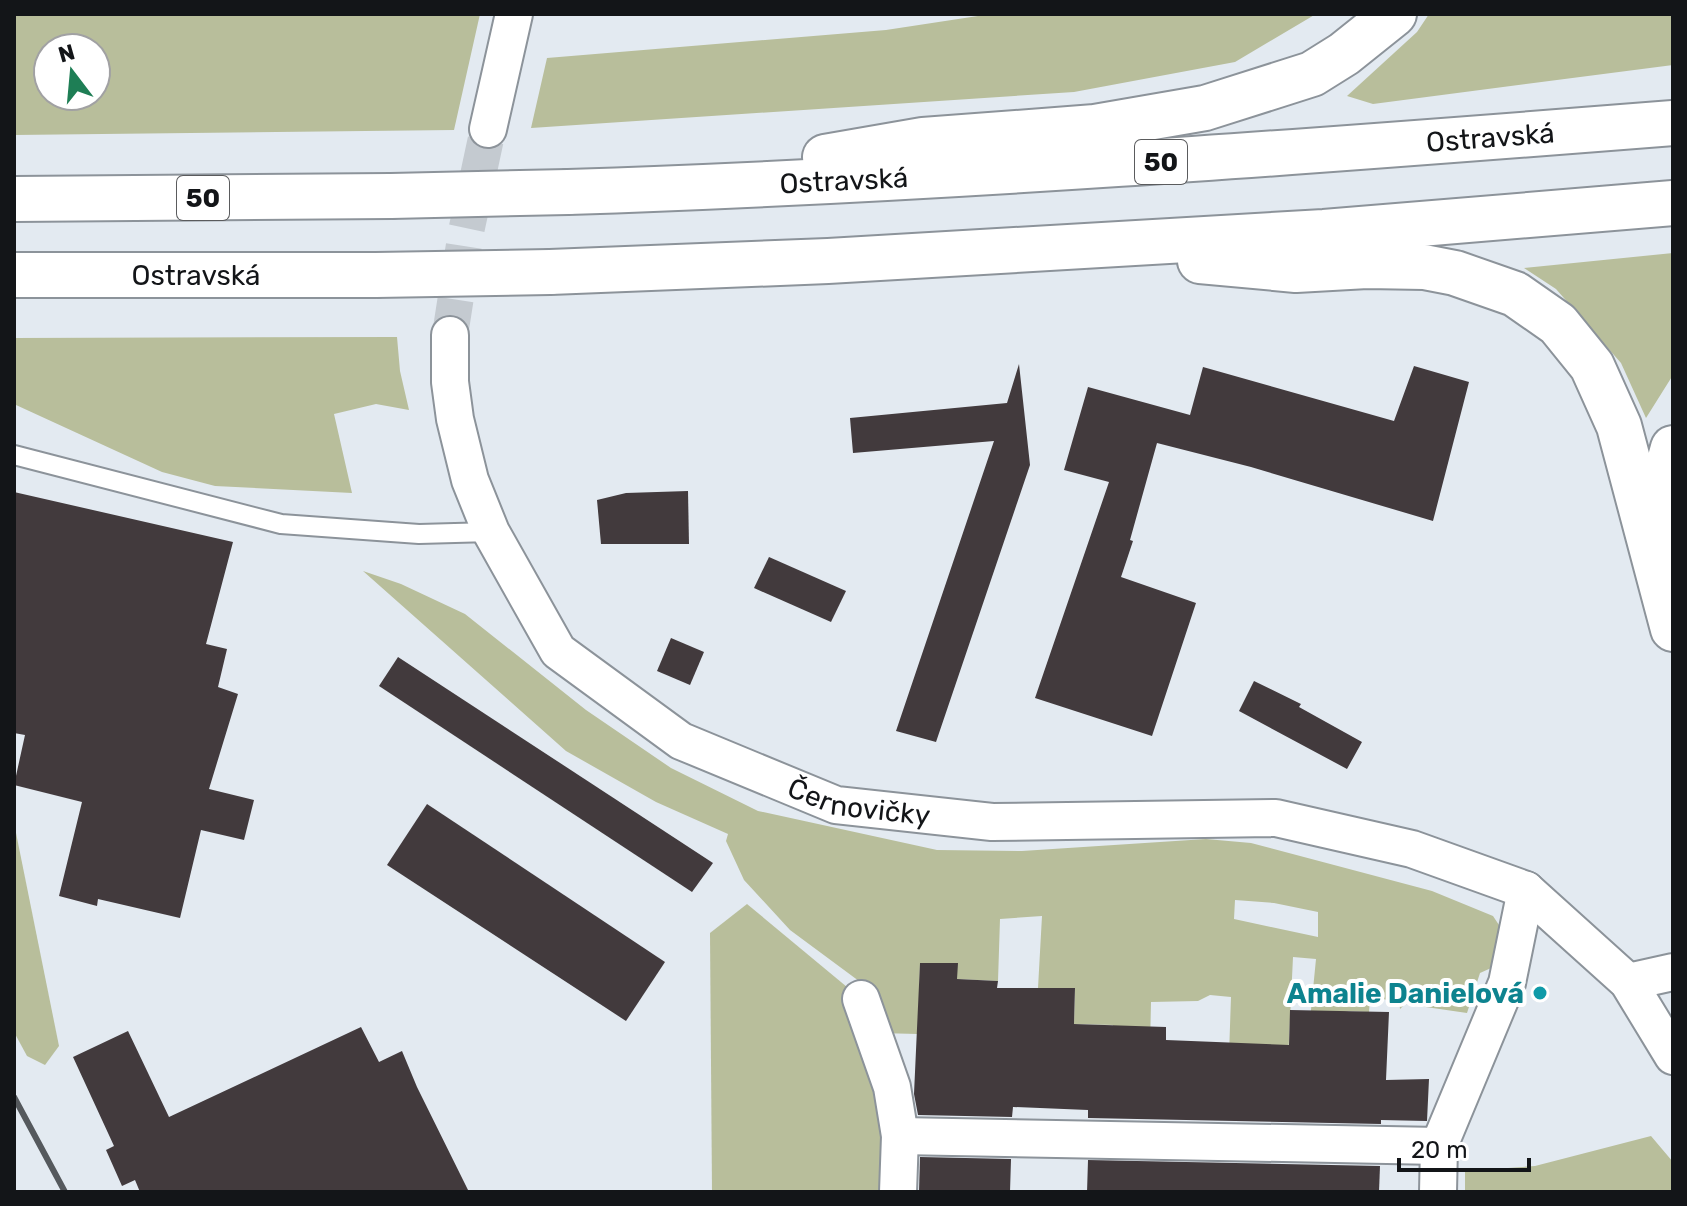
<svg xmlns="http://www.w3.org/2000/svg" width="1687" height="1206" font-family="Rubik,sans-serif">
<style>
.green{fill:#b8be9b;fill-rule:evenodd}
.building{fill:#423a3d}
.lines{fill:none;stroke-linecap:round;stroke-linejoin:round}
.minor-tunnel{stroke:#c4cad0;stroke-width:36;stroke-dasharray:36 18;stroke-linecap:butt}
.service-casing{stroke:#8c939a;stroke-width:22}
.minor-casing{stroke:#8c939a;stroke-width:40}
.trunk-casing{stroke:#8c939a;stroke-width:48}
.service{stroke:#fff;stroke-width:18}
.minor{stroke:#fff;stroke-width:36}
.trunk{stroke:#fff;stroke-width:44}
.rail{stroke:#55595d;stroke-width:6}
.trunk-bridge-casing{stroke:#8c939a;stroke-width:48;stroke-linecap:butt}
.trunk-bridge{stroke:#fff;stroke-width:44}
.culture-dot{fill:#0f9aa8;stroke:#fff;stroke-width:3}
.labels{text-anchor:middle;stroke-width:8;stroke-linejoin:round;paint-order:stroke}
.shield{fill:#fff;stroke:#5a5b5d;stroke-width:2}
.shield-label{font-size:26px;font-weight:bold;fill:#131518}
.street-label{font-size:28px;fill:#131518;stroke:#fff}
.culture-label{font-size:28px;font-weight:bold;fill:#0d838f;stroke:#fff;text-anchor:end}
</style>
<rect width="100%" height="100%" fill="#e3eaf1"/>
<g class="green">
<path d="M14 14H480L454 130 14 135ZM96 48V96H48V48Z"/>
<polygon points="991,14 1316,14 1235,62 1074,92 531,128 547,58 886,30"/>
<polygon points="1429,14 1673,14 1673,65 1373,104 1347,96 1417,32"/>
<polygon points="1673,253 1673,375 1646,418 1621,363 1556,289 1524,268"/>
<polygon points="397,337 400,371 409,410 376,404 334,414 352,493 215,486 162,472 16,405 14,407 14,338"/>
<path d="M363 571 401 584 465 614 586 710 671 768 758 811 937 850 1022 851 1206 839 1251 843 1432 891 1493 916 1503 931 1500 964 1480 973 1467 1013 1405 1004 1400 1009 1399 1000 1370 999 1369 1012 1349 1011 1310 1020 1316 959 1293 957 1288 1061 1227 1113 1231 997 1210 995 1198 1001 1151 1002 1150 1049 1113 1047V1025L1074 1024 1075 988H1038L1042 916 1000 919 998 981 957 979V963H920L918 1034 878 1033 867 987 790 930 744 880 726 841 728 834 656 802 566 751ZM1235 900 1274 903 1318 912V937L1234 919Z"/>
<polygon points="14,823 59,1046 45,1065 27,1056 14,1032"/>
<polygon points="747,904 853,992 886,1087 884,1192 712,1192 710,933"/>
<polygon points="1651,1136 1673,1162 1673,1192 1465,1192 1465,1171 1535,1166"/>
</g>
<g class="building">
<polygon points="1019,364 1030,465 936,742 896,731 994,441 853,453 850,418 1007,403"/>
<polygon points="1414,366 1469,382 1433,521 1251,467 1157,443 1130,540 1133,541 1121,577 1196,603 1152,736 1035,698 1109,482 1064,470 1088,387 1190,415 1203,367 1394,421"/>
<polygon points="688,491 689,544 601,544 597,500 626,493"/>
<polygon points="14,492 233,542 206,644 227,649 218,687 238,694 209,789 254,800 244,840 201,830 180,918 98,899 97,906 59,896 82,802 14,785 25,735 14,733"/>
<polygon points="769,557 846,591 831,622 754,588"/>
<polygon points="671,638 704,652 690,685 657,671"/>
<polygon points="398,657 713,863 692,892 379,686"/>
<polygon points="1254,681 1301,704 1299,707 1362,742 1347,769 1239,711"/>
<polygon points="427,804 665,962 626,1021 387,865"/>
<polygon points="920,963 958,963 957,979 998,981 997,988 1075,988 1074,1024 1166,1027 1166,1040 1289,1045 1290,1010 1389,1012 1386,1080 1429,1079 1427,1121 1381,1120 1381,1124 1088,1118 1088,1110 1013,1107 1012,1117 918,1115 914,1094"/>
<polygon points="361,1027 379,1062 402,1051 417,1087 469,1192 140,1192 135,1180 122,1186 106,1150 114,1146 73,1057 128,1031 169,1117"/>
<polygon points="920,1157 1011,1159 1010,1192 919,1192"/>
<polygon points="1088,1160 1380,1166 1379,1192 1087,1192"/>
</g>
<g class="lines">
<polyline class="minor-tunnel" points="450,335 466,232 488,129"/>
<defs>
<polyline id="service" points="14,455 281,524 419,534 491,532"/>
<g id="minor">
<polyline points="488,129 514,14"/>
<path id="s1" d="M450 335V382L455 419 470 480 491 532 558 651 681 741 836 805 992 822 1276 818 1412 849 1526 890 1628 982 1673 1056"/>
<polyline points="1628,982 1673,972"/>
<polyline points="861,999 892,1087 900,1136 898,1192"/>
<polyline points="900,1136 1439,1146"/>
<polyline points="1438,1192 1439,1146 1507,983 1526,890"/>
</g>
<g id="trunk">
<polyline points="825,157 923,140 1095,127 1205,108 1312,74 1344,54 1394,14"/>
<path id="s2" d="M568 192C937 180 1305 152 1673 123"/>
<polyline points="14,199 391,196"/>
<polyline points="1200,261 1296,270 1367,266 1424,267 1455,273 1515,294 1558,324 1592,366 1619,426 1673,629"/>
<polyline points="550,272 828,261 1324,232 1673,203"/>
<path id="s3" d="M14 275H376"/>
<polyline points="1658,537 1663,484 1673,448"/>
</g>
</defs>
<use href="#service" class="service-casing"/>
<use href="#minor" class="minor-casing"/>
<use href="#trunk" class="trunk-casing"/>
<use href="#service" class="service"/>
<use href="#minor" class="minor"/>
<use href="#trunk" class="trunk"/>
<polyline class="rail" points="14,1097 65,1192"/>
<defs>
<g id="trunk-bridge">
<polyline points="391,196 568,192"/>
<polyline points="376,275 550,272"/>
</g>
</defs>
<use href="#trunk-bridge" class="trunk-bridge-casing"/>
<use href="#trunk-bridge" class="trunk-bridge"/>
</g>
<circle class="culture-dot" cx="1540" cy="993" r="8"/>
<g class="labels">
<g class="shield">
<rect x="1135" y="140" width="52" height="44" rx="6"/>
<rect x="177" y="176" width="52" height="44" rx="6"/>
</g>
<g class="shield-label">
<text x="1161" y="171">50</text>
<text x="203" y="207">50</text>
</g>
<g class="street-label">
<text dy="10" stroke="none"><textPath href="#s2" startOffset="924">Ostravská</textPath></text>
<text dy="10" stroke="none"><textPath href="#s2" startOffset="276">Ostravská</textPath></text>
<text dy="10" stroke="none"><textPath href="#s3" startOffset="182">Ostravská</textPath></text>
<text dy="10" stroke="none"><textPath href="#s1" startOffset="682">Černovičky</textPath></text>
</g>
<g class="culture-label">
<text x="1524" y="1003">Amalie Danielová</text>
</g>
</g>
<rect width="1687" height="1206" fill="none" stroke="#131518" stroke-width="32"/>
<g transform="translate(72 72) rotate(344)"><circle r="38" fill="#ffffff" stroke="#a1a1a3" stroke-width="2"/>
<path d="M0-6L14 30L0 20L-14 30Z" fill="#1e7e55"/>
<text y="-12" font-size="22" font-weight="bold" text-anchor="middle" fill="#131518">N</text>
</g>
<path d="M1399 1158v12h130v-12" fill="none" stroke="#131518" stroke-width="4"/>
<text x="1411" y="1158" font-size="24" fill="#131518" stroke="#ffffff" stroke-width="6" paint-order="stroke">20 m</text>
</svg>
